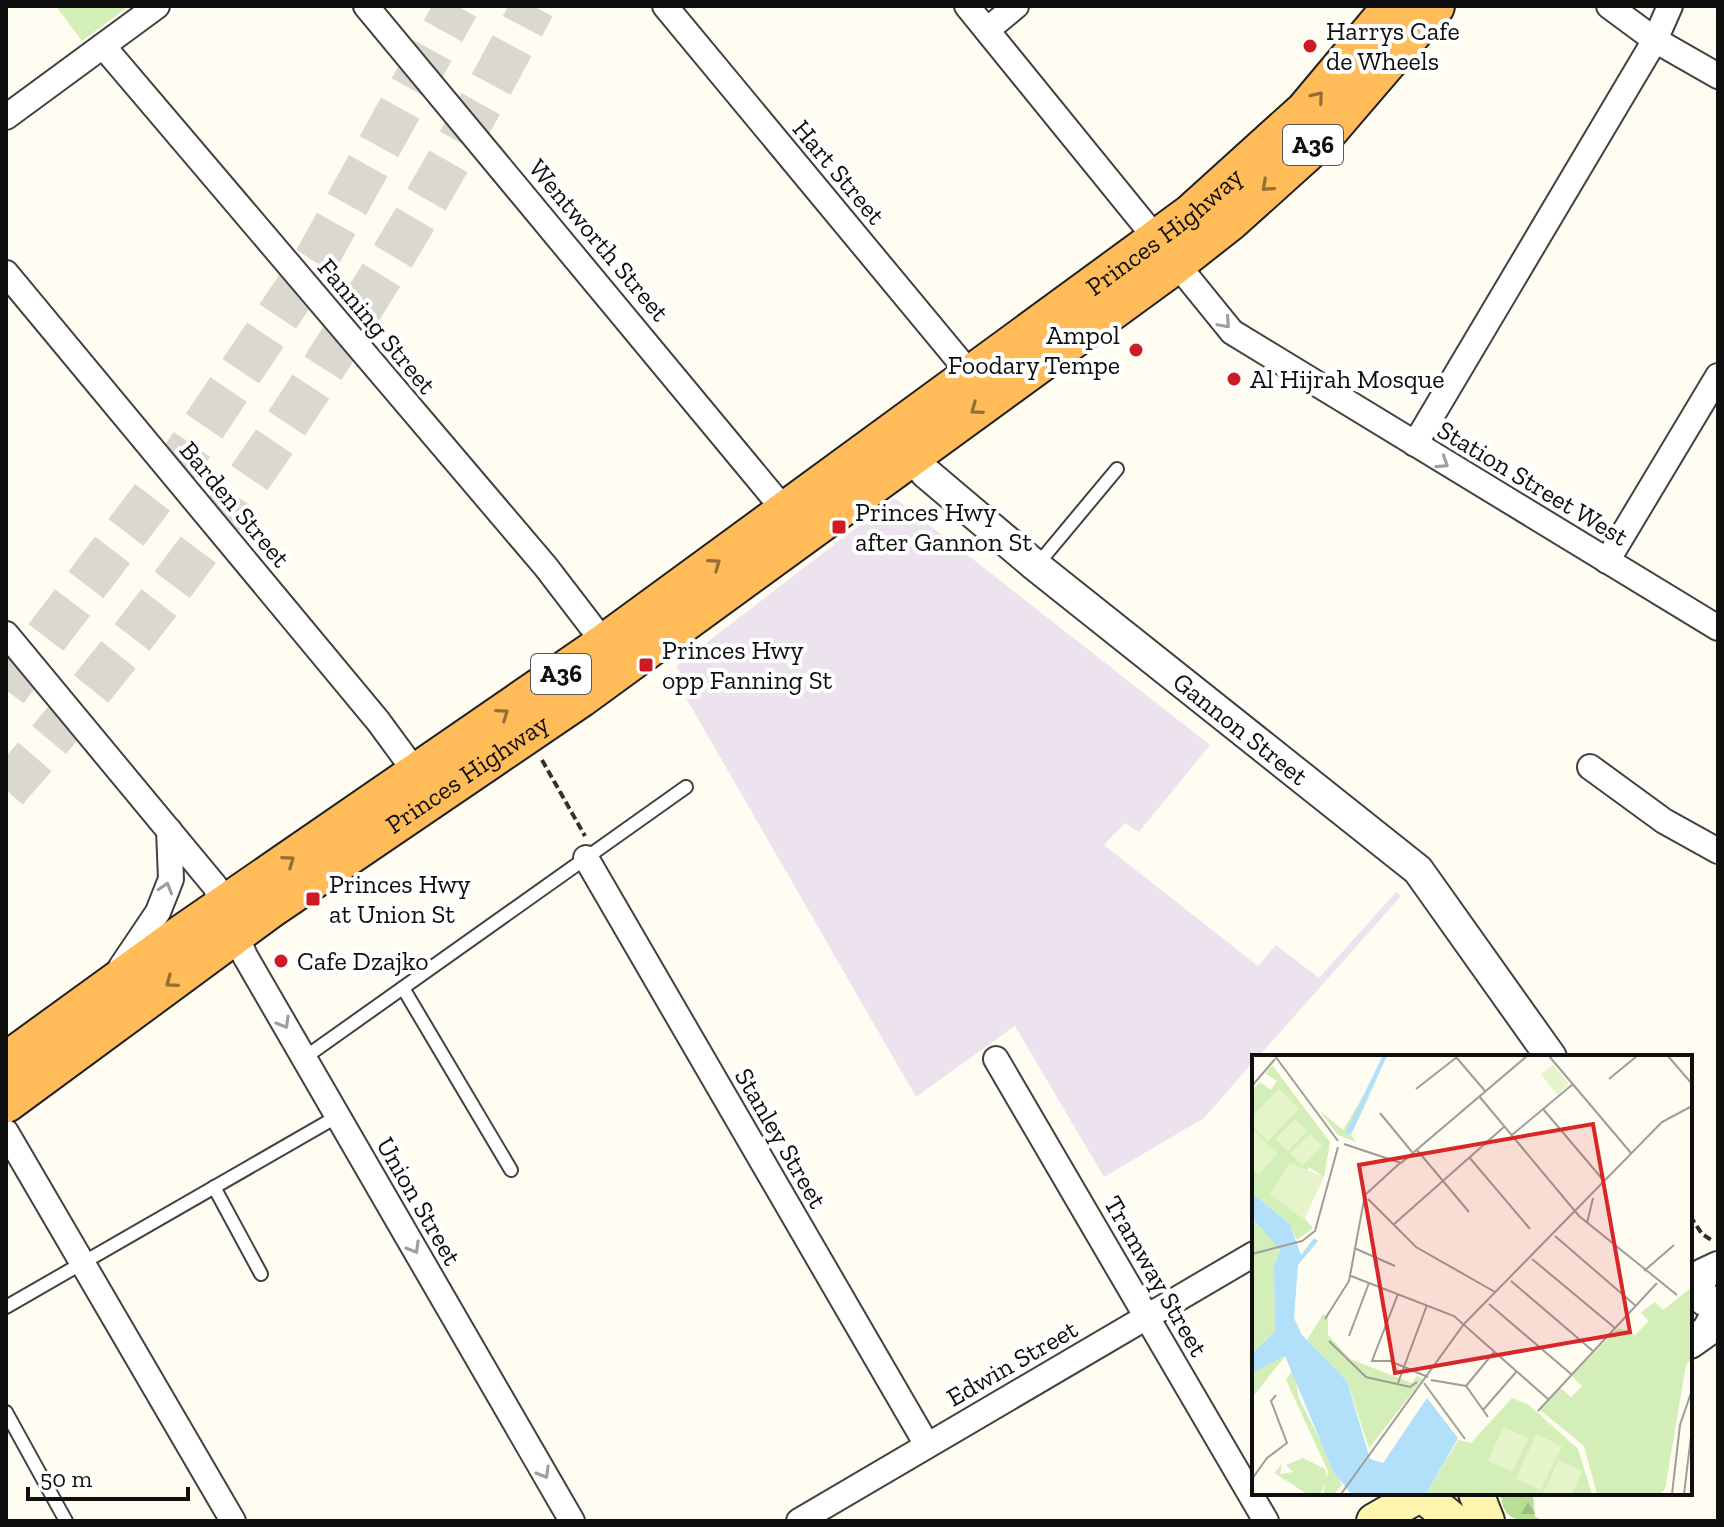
<svg xmlns="http://www.w3.org/2000/svg" width="1724" height="1527" font-family="'Zilla Slab',serif">
<style>
.industrial{fill:#ede3ee}
.forest{fill:url(#forest-firs)}
.park{fill:#d4eeb7}
.lines{fill:none;stroke-linecap:round;stroke-linejoin:round}
.motorway-tunnel{stroke:#dbd8d0;stroke-width:44;stroke-dasharray:44 22;stroke-linecap:butt}
.service-casing{stroke:#424242;stroke-width:16}
.minor-casing{stroke:#424242;stroke-width:28}
.tertiary-casing{stroke:#424242;stroke-width:34}
.secondary-casing{stroke:#313131;stroke-width:38}
.trunk-casing{stroke:#202020;stroke-width:44}
.path{stroke:#313131;stroke-width:4;stroke-dasharray:8 4;stroke-linecap:butt}
.service{stroke:#fff;stroke-width:12}
.minor{stroke:#fff;stroke-width:24}
.tertiary{stroke:#fff;stroke-width:30}
.secondary{stroke:#fff6ad;stroke-width:34}
.trunk{stroke:#ffbc59;stroke-width:40}
.oneway{stroke:#936e38}
.oneway2{stroke:#9f9f9f}
.poi-dot{fill:#cc1b24;stroke:#fff;stroke-width:3}
.labels{text-anchor:middle;stroke-width:8;stroke-linejoin:round;paint-order:stroke}
.shield{fill:#fff;stroke:#575757;stroke-width:2}
.shield-label{font-size:24px;font-weight:bold;fill:#0f0f0f}
.poi-label{font-size:26px;fill:#0f0f0f;stroke:#fff;text-anchor:start}
.street-label{font-size:26px;fill:#0f0f0f;stroke:#fff}
.inset-road{fill:none;stroke:#9f9d97;stroke-width:2}
.view{fill:#d62828;fill-opacity:0.15;stroke:#d62828;stroke-width:4}
.inset-edge{fill:none;stroke:#0f0f0f;stroke-width:4}
</style>
<defs>
<pattern id="forest-firs" width="22" height="20" patternUnits="userSpaceOnUse" patternTransform="scale(2)"><rect width="22" height="20" fill="#b7e095"/><path d="M5 1l3.5 6h-7zM16 11l3.5 6h-7z" fill="#9cbf7f"/></pattern>
</defs>
<rect width="100%" height="100%" fill="#fffcf2"/>
<polygon class="industrial" points="895,498 1210,745 1139,832 1125,823 1104,845 1258,966 1276,945 1319,978 1396,892 1401,896 1258,1057 1254,1057 1254,1061 1204,1118 1104,1177 1015,1026 916,1097 682,691 688,687 676,666"/>
<path class="forest" d="M1501 1493H1533L1535 1517 1544 1521C1519 1521 1502 1522 1501 1493Z"/>
<polygon class="park" points="56,6 129,6 82,41"/>
<g class="lines">
<g class="motorway-tunnel">
<polyline points="6,690 184,456 317,258 457,6"/>
<path d="M6 790C214 553 387 286 533 6"/>
</g>
<defs>
<g id="service">
<polyline points="1037,565 1117,469"/>
<polyline points="403,988 511,1170"/>
<polyline points="304,1058 686,787"/>
<polyline points="214,1187 261,1274"/>
<polyline points="6,1307 338,1116"/>
<polyline points="6,1412 66,1521"/>
</g>
<g id="minor">
<polyline points="366,6 786,512"/>
<polyline points="665,6 971,375"/>
<polyline points="967,6 1232,332 1718,628"/>
<polyline points="1609,6 1655,40 1718,76"/>
<polyline points="987,30 1016,6"/>
<polyline points="103,46 546,567 605,644"/>
<polyline points="6,117 157,6"/>
<polyline points="6,273 378,721 417,774"/>
<polyline points="1415,444 1655,40 1670,6"/>
<polyline points="1607,561 1718,376"/>
<polyline points="6,634 215,886 245,956 572,1521"/>
<polyline points="1590,767 1664,821 1718,851"/>
<polyline points="586,858 927,1445"/>
<polyline points="121,967 158,912 171,879 169,830"/>
<polyline points="996,1059 1266,1521"/>
<polyline points="6,1132 233,1521"/>
<polyline points="799,1521 1254,1254"/>
</g>
<g id="tertiary">
<path id="s1" d="M896 440 926 473 1036 566 1418 870 1551 1057"/>
<polyline points="1718,1267 1703,1274 1699,1284 1704,1300 1718,1305"/>
<polyline points="1690,1343 1707,1331 1718,1311"/>
</g>
<g id="secondary">
<polyline points="1476,1493 1487,1521"/>
<polyline points="1374,1521 1421,1494 1454,1521"/>
</g>
<g id="trunk">
<path id="s2" d="M6 1063 184 934 605 644 1191 215 1306 111 1394 6"/>
<path id="s3" d="M6 1102 271 907 580 697 1174 264 1230 220 1320 139 1434 6"/>
</g>
</defs>
<use href="#service" class="service-casing"/>
<use href="#minor" class="minor-casing"/>
<use href="#tertiary" class="tertiary-casing"/>
<use href="#secondary" class="secondary-casing"/>
<use href="#trunk" class="trunk-casing"/>
<g class="path">
<polyline points="542,760 585,836"/>
<polyline points="1690,1216 1702,1234 1713,1241"/>
</g>
<use href="#service" class="service"/>
<use href="#minor" class="minor"/>
<use href="#tertiary" class="tertiary"/>
<use href="#secondary" class="secondary"/>
<use href="#trunk" class="trunk"/>
</g>
<defs><path id="oneway-chevron" d="M-2-3.5L2.5 0L-2 3.5" fill="none" stroke-width="1.6" stroke-linecap="round" stroke-linejoin="round" transform="scale(2)"/></defs>
<g class="oneway">
<use href="#oneway-chevron" transform="translate(1318 97) rotate(-50)"/>
<use href="#oneway-chevron" transform="translate(1267 186) rotate(138)"/>
<use href="#oneway-chevron" transform="translate(976 409) rotate(144)"/>
<use href="#oneway-chevron" transform="translate(715 564) rotate(-36)"/>
<use href="#oneway-chevron" transform="translate(503 714) rotate(-35)"/>
<use href="#oneway-chevron" transform="translate(289 861) rotate(-35)"/>
<use href="#oneway-chevron" transform="translate(171 982) rotate(144)"/>
</g>
<g class="oneway2">
<use href="#oneway-chevron" transform="translate(1225 323) rotate(48)"/>
<use href="#oneway-chevron" transform="translate(1443 463) rotate(33)"/>
<use href="#oneway-chevron" transform="translate(166 888) rotate(-73)"/>
<use href="#oneway-chevron" transform="translate(284 1023) rotate(60)"/>
<use href="#oneway-chevron" transform="translate(414 1248) rotate(60)"/>
<use href="#oneway-chevron" transform="translate(544 1473) rotate(60)"/>
</g>
<g class="poi-dot">
<circle cx="1310" cy="46" r="8"/>
<circle cx="1136" cy="350" r="8"/>
<circle cx="1234" cy="379" r="8"/>
<rect x="831" y="519" width="16" height="16" rx="4"/>
<rect x="638" y="657" width="16" height="16" rx="4"/>
<rect x="305" y="891" width="16" height="16" rx="4"/>
<circle cx="281" cy="961" r="8"/>
</g>
<g class="labels">
<g class="shield">
<rect x="1283" y="125" width="60" height="40" rx="6"/>
<rect x="531" y="654" width="60" height="40" rx="6"/>
</g>
<g class="shield-label">
<text x="1313" y="153">A36</text>
<text x="561" y="682">A36</text>
</g>
<g class="poi-label">
<text x="1326" y="40">Harrys Cafe<tspan x="1326" dy="30">de Wheels</tspan></text>
<text x="1120" y="344" text-anchor="end">Ampol<tspan x="1120" dy="30">Foodary Tempe</tspan></text>
<text x="1250" y="388">Al Hijrah Mosque</text>
<text x="855" y="521">Princes Hwy<tspan x="855" dy="30">after Gannon St</tspan></text>
<text x="662" y="659">Princes Hwy<tspan x="662" dy="30">opp Fanning St</tspan></text>
<text x="329" y="893">Princes Hwy<tspan x="329" dy="30">at Union St</tspan></text>
<text x="297" y="970">Cafe Dzajko</text>
</g>
<g class="street-label">
<text transform="translate(839 172) rotate(50)" y="9">Hart Street</text>
<text dy="9" stroke="none"><textPath href="#s2" startOffset="1426">Princes Highway</textPath></text>
<text transform="translate(599 240) rotate(50)" y="9">Wentworth Street</text>
<text transform="translate(377 326) rotate(50)" y="9">Fanning Street</text>
<text transform="translate(1533 483) rotate(31)" y="9">Station Street West</text>
<text transform="translate(235 504) rotate(50)" y="9">Barden Street</text>
<text dy="9" stroke="none"><textPath href="#s1" startOffset="450">Gannon Street</textPath></text>
<text dy="9" stroke="none"><textPath href="#s3" startOffset="566">Princes Highway</textPath></text>
<text transform="translate(781 1138) rotate(60)" y="9">Stanley Street</text>
<text transform="translate(419 1201) rotate(60)" y="9">Union Street</text>
<text transform="translate(1156 1276) rotate(60)" y="9">Tramway Street</text>
<text transform="translate(1012 1363) rotate(-30)" y="9">Edwin Street</text>
</g>
</g>
<g transform="translate(1252 1055)">
<rect width="440" height="440" fill="#fffcf2"/>
<path d="M127 21 99 80 104 87 86 80 67 55 91 75 111 41 94 77 99 76ZM27 300 33 301 0 343V318ZM41 314 47 343 90 430 82 439H71L76 416 34 325ZM51 403 73 414 75 426 68 439H55L24 419 23 417 30 409 28 419 41 417 34 410Z" fill="#d4eeb7"/>
<path d="M20 10 78 87 72 122 57 112 53 118 50 161 61 173 45 185 37 168 0 138V36L8 27 19 35 25 26 13 18ZM0 163 28 195 22 211 23 277 0 298ZM440 232V304L434 310 413 434 408 439H345L332 391 288 355 309 333 319 342 330 331 320 321 366 273 383 280 397 266 389 258 392 255 403 247 411 255ZM71 259 76 262V280L98 304 160 328 165 321 171 324 117 393 95 326 55 285ZM260 343 277 350 326 394 340 439H174L206 385 219 388Z" fill="#d4eeb7"/>
<path d="M301 10 317 29 305 40 289 19ZM27 34 47 54 16 86 0 70V62ZM43 64 56 76 36 96 23 84ZM0 74 26 99 6 119 0 113ZM58 78 70 91 50 111 38 98ZM38 108 72 122 52 165 18 139ZM251 372 276 383 261 417 236 406ZM284 379 310 391 289 435 264 424ZM306 405 330 415 320 439H291Z" fill="#e6f4ca"/>
<path d="M135 1 99 79 93 78 130 2ZM0 138 38 169 49 200 62 183 66 186 46 210 42 263 50 280 95 326 118 404 131 408 175 343 206 383 174 439H99L81 416 33 301 0 318V298L23 277 22 211 28 195 0 163Z" fill="#b2e0fb"/>
<path class="inset-road" d="M23 1 86 86M297 1 379 98M416 1 440 29M204 2 233 36M357 24 385 1M0 31 23 4M164 34 205 2M227 41 327 161 425 240M291 54 352 126M128 58 160 97M260 80 321 29M92 89 149 108 275 1M165 95 217 157M217 102 278 174M113 140 148 108M116 144 164 192 243 237M335 168 341 143M141 170 253 71M303 181 384 251M102 193 143 211M0 199 50 186 63 176 86 92M280 204 363 273M392 216 422 190M99 221 202 261 296 344M259 226 341 296M146 239 120 306H138L176 322M237 249 319 319M73 264 97 226 112 145M97 281 117 228M77 286 114 322 158 332 165 327M179 325 214 331 236 362M146 328 175 250M172 328 213 384M214 331 243 296M231 355 265 316M286 356 405 228M0 424 15 403 35 388 19 346 24 340M89 439 212 269 410 67 440 51M420 439 428 370 440 335M432 439 440 373"/>
<path class="view" d="M341 69 378 277 143 318 107 110Z"/>
<rect width="440" height="440" class="inset-edge"/>
</g>
<rect width="1724" height="1527" fill="none" stroke="#0f0f0f" stroke-width="16"/>
<path d="M28 1487v12h160v-12" fill="none" stroke="#0f0f0f" stroke-width="4"/>
<text x="40" y="1487" font-size="24" fill="#0f0f0f" stroke="#ffffff" stroke-width="6" paint-order="stroke">50 m</text>
</svg>
